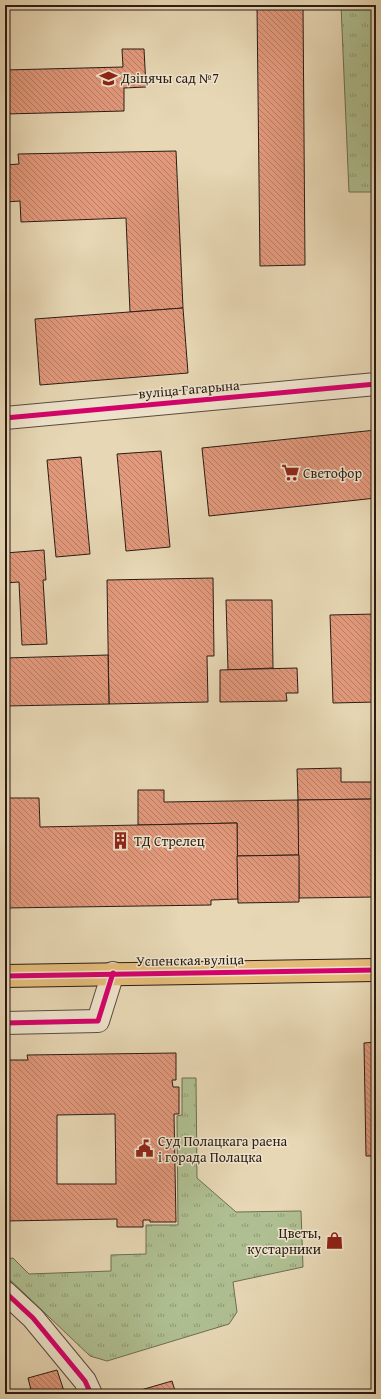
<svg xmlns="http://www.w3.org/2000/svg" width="381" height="1399" font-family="'Gentium Book Plus',serif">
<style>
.grass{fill:url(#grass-tufts);stroke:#6d6e53}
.building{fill:url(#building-back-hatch);stroke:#2b1c15;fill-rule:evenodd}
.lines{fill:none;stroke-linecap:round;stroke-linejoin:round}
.minor-casing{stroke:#5a4b3d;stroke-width:24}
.major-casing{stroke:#2b1c15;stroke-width:24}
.minor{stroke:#efe5ce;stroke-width:22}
.major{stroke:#e4bc7a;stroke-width:22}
.cycleway-casing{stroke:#efe5ce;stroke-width:8}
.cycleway{stroke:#d6006c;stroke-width:5}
.labels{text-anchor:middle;stroke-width:3;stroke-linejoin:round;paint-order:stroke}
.poi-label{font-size:14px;fill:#2b1c15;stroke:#efe5ce;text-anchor:start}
.street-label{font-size:14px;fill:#2b1c15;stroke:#efe5ce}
</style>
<defs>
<pattern id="grass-tufts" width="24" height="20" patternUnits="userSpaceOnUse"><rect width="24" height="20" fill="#afbf91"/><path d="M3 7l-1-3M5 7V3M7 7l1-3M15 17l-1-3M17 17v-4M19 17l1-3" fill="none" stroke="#8f9a75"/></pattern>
<pattern id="building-back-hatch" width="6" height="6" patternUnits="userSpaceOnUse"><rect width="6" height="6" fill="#e2997c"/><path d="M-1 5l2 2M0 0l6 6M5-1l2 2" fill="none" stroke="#b77c64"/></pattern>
</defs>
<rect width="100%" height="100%" fill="#e7d7b4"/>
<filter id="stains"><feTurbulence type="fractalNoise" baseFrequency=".005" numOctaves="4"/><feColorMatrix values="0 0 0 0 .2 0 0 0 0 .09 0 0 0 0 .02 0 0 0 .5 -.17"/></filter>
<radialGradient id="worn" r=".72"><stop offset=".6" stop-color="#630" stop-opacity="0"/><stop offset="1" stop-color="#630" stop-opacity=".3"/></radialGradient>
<g class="grass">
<polygon points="341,5 376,5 376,192 349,192"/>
<polygon points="182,1078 196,1078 197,1178 236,1212 301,1211 303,1267 233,1282 237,1312 229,1324 107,1361 90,1356 5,1275 5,1259 13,1258 29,1274 111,1271 111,1255 146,1254 146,1225 178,1225 177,1116 182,1115"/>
</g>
<g class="building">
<polygon points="257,5 303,5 305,265 260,266"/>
<polygon points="122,49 144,49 146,87 124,88 124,111 5,114 5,70 123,67"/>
<polygon points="176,151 183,308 130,312 126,218 21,222 20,201 5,202 5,165 19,164 18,154"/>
<polygon points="183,308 188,373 40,385 35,319"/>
<polygon points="376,430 376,498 209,516 202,448"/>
<polygon points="161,451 170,547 126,551 117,454"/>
<polygon points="81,457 90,554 56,557 47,460"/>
<polygon points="5,477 9,511 5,511"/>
<polygon points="44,550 46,580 43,580 47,644 22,645 19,582 5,583 5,553"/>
<polygon points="213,578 214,656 207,656 208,702 109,704 107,580"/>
<polygon points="226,600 272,600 273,668 228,670"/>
<polygon points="376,614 376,702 333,703 330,615"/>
<polygon points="108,655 109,704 5,706 5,658"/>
<polygon points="297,668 298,693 286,693 287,701 220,702 220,670"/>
<polygon points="341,768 341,782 376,782 376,799 298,800 297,769"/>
<polygon points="138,790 164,790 164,802 298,800 299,855 237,856 237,823 138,825"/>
<polygon points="5,798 39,798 40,827 237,823 238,899 211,900 211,905 5,908"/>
<polygon points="376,799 376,897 299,898 298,800"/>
<polygon points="299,855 299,902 238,903 237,856"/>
<polygon points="376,1042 376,1156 366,1156 364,1043"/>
<path d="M176 1053V1080H172L173 1087H179V1114H174L176 1222H150V1220H143V1227H117V1219L5 1221V1060H28L27 1055ZM115 1114 116 1184H57V1115Z"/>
<polygon points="57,1370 65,1394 32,1394 28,1378"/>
<polygon points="172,1381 176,1394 127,1394"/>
</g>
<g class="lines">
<defs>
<g id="minor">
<polyline points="5,418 376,384"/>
<polyline points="5,1023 98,1021 113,973"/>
<polyline points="5,1292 33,1318 85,1381 91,1394"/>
</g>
<polyline id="major" points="5,976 376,970"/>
</defs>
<use href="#minor" class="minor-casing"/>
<use href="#major" class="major-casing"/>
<use href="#minor" class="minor"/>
<use href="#major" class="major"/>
<defs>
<g id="cycleway">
<polyline points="5,418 376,384"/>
<polyline points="5,976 376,970"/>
<polyline points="5,1023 98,1021 113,973"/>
<polyline points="5,1292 33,1318 85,1381 91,1394"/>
</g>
</defs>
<use href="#cycleway" class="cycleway-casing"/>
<use href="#cycleway" class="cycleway"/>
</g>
<defs>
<symbol id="school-bare" viewBox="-9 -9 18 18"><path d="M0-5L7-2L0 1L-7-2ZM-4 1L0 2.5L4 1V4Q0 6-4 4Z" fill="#8f2418" stroke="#efe5ce" stroke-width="2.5" paint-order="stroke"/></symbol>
<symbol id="supermarket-bare" viewBox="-9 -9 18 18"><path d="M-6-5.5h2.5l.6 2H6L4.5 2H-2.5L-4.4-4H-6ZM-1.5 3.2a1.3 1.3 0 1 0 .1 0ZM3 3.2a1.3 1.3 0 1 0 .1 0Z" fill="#8f2418" stroke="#efe5ce" stroke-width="2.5" paint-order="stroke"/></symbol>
<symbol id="building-bare" viewBox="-9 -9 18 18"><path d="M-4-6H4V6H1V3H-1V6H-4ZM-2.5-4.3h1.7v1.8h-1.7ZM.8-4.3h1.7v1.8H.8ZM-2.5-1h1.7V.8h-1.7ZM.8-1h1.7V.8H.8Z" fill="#8f2418" stroke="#efe5ce" stroke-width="2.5" paint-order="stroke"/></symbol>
<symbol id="civic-bare" viewBox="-9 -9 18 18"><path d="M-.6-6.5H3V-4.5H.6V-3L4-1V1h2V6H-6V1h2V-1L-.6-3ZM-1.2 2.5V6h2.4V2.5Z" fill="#8f2418" stroke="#efe5ce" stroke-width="2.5" paint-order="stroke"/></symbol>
<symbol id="shop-bare" viewBox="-9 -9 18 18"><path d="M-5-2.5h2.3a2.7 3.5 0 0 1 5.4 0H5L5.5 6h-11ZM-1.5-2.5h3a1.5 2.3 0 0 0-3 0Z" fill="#8f2418" stroke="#efe5ce" stroke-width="2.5" paint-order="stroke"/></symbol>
</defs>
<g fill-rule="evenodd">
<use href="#school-bare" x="96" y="66" width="25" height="25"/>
<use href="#supermarket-bare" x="278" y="460" width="25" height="25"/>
<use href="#building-bare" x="108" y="828" width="25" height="25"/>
<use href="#civic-bare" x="132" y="1136" width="25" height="25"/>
<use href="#shop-bare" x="322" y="1228" width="25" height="25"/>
</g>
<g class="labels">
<g class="poi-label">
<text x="121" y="83">Дзіцячы сад №7</text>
<text x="303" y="478">Светофор</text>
<text x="134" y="846">ТД Стрелец</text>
<text x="158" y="1146">Суд Полацкага раена<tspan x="158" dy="16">і горада Полацка</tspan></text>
<text x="321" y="1238" text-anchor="end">Цветы,<tspan x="321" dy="16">кустарники</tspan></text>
</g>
<g class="street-label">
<text transform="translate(189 389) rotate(-5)" y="5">вуліца Гагарына</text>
<text transform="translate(190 960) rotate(-1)" y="5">Успенская вуліца</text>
</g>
</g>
<rect width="381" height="1399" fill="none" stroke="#e7d7b4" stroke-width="20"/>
<rect x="6" y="6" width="369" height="1387" fill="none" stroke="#2b1c15" stroke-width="2"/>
<rect x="10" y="10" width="361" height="1379" fill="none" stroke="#2b1c15"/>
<rect width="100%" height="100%" filter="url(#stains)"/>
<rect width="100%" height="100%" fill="url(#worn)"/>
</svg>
